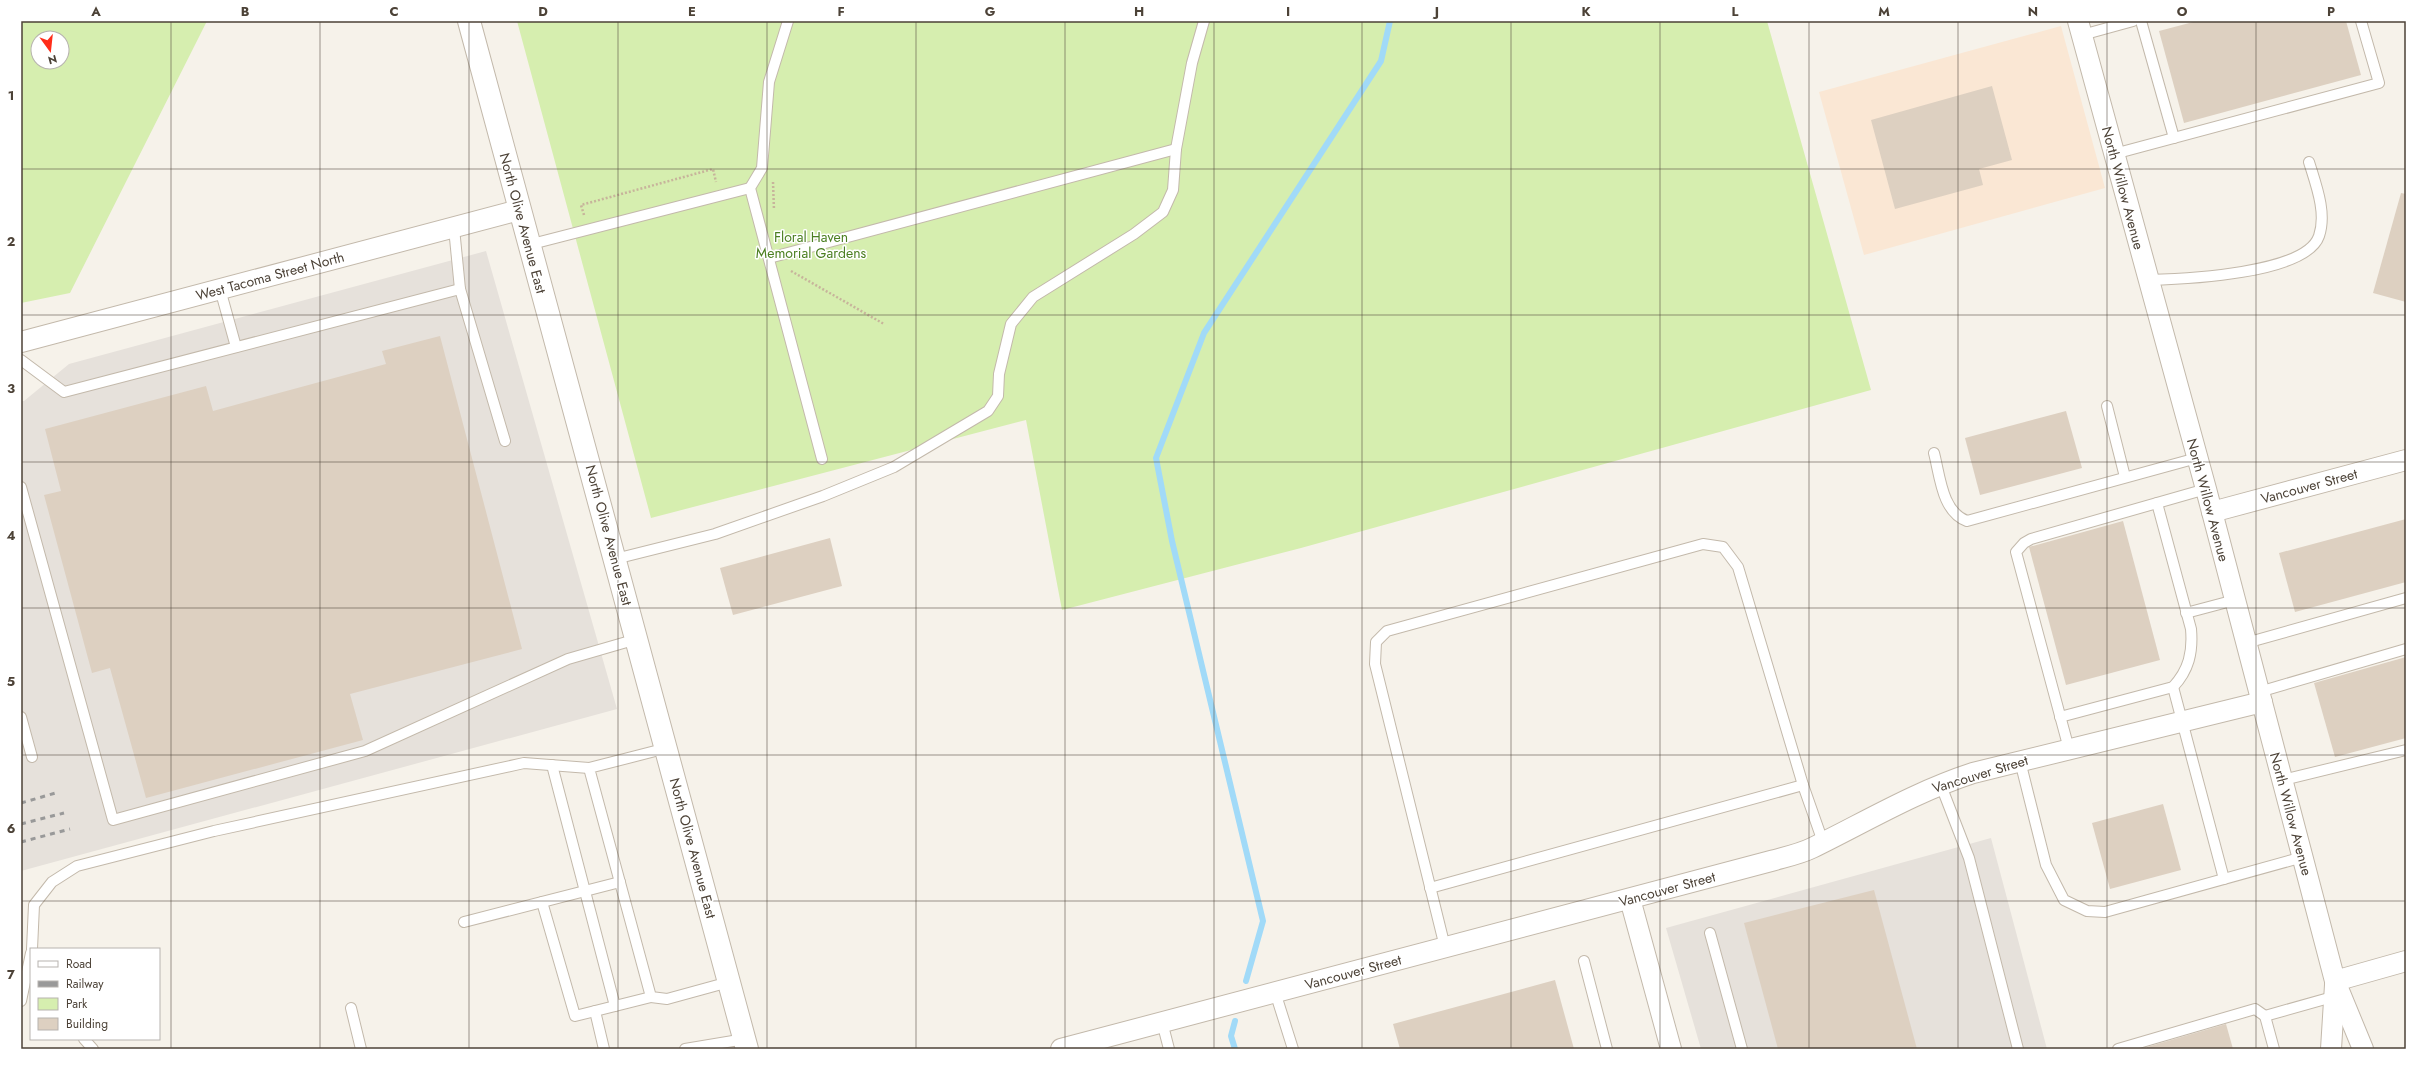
<svg xmlns="http://www.w3.org/2000/svg" width="2427" height="1070" font-family="Jost,sans-serif">
<style>
.commercial{fill:#fae7d4}
.industrial{fill:#e6e1db}
.green{fill:#d6eeaf;fill-rule:evenodd}
.lines{fill:none;stroke-linecap:round;stroke-linejoin:round}
.stream{stroke:#a1daf8;stroke-width:6}
.building{fill:#ddd0c1}
.service-casing{stroke:#c3b9ab;stroke-width:12}
.minor-casing{stroke:#c3b9ab;stroke-width:22}
.tertiary-casing{stroke:#c3b9ab;stroke-width:24}
.path{stroke:#c7b49b;stroke-width:2.5;stroke-dasharray:2 2;stroke-linecap:butt}
.service{stroke:#fff;stroke-width:10}
.minor{stroke:#fff;stroke-width:20}
.tertiary{stroke:#fff;stroke-width:22}
.rail{stroke:#999;stroke-width:3;stroke-dasharray:5 5;stroke-linecap:butt}
.grid{fill:none;stroke:#4c4237;stroke-width:1;stroke-opacity:0.55}
.labels{text-anchor:middle;stroke-width:3;stroke-linejoin:round;paint-order:stroke}
.street-label{font-size:14px;fill:#4c4237;stroke:#fff}
.park-label{font-size:14px;fill:#4b7f21;stroke:#fff}
.neatline{fill:none;stroke:#4c4237;stroke-width:1.5}
.grid-label{font-size:13px;text-anchor:middle;font-weight:bold;fill:#4c4237}
</style>
<rect width="100%" height="100%" fill="#f6f2ea"/>
<polygon class="commercial" points="2061,26 2105,188 1864,255 1819,92"/>
<g class="industrial">
<polygon points="486,251 617,709 21,871 21,401 24,401 69,364"/>
<polygon points="1991,838 2047,1049 1701,1049 1666,928"/>
</g>
<g class="green">
<path d="M21 21H207L70 293 21 303ZM38 38H62V62H38Z"/>
<polygon points="517,21 1767,21 1871,390 1301,548 1062,610 1026,420 651,518"/>
</g>
<g class="lines">
<g class="stream">
<polyline points="1246,981 1263,921 1172,541 1156,458 1204,333 1381,61 1390,21"/>
<polyline points="1235,1049 1231,1036 1235,1021"/>
</g>
</g>
<g class="building">
<polygon points="2197,21 2346,21 2361,75 2184,123 2159,31"/>
<polygon points="1992,86 2012,160 1979,169 1983,185 1895,209 1871,120"/>
<polygon points="2401,193 2406,194 2406,302 2373,293"/>
<polygon points="440,336 522,649 350,694 363,740 146,798 110,668 92,673 44,495 61,491 45,429 206,386 213,411 386,364 382,351"/>
<polygon points="2066,411 2082,468 1980,495 1965,438"/>
<polygon points="2406,519 2406,582 2295,612 2279,553"/>
<polygon points="2123,521 2160,660 2066,685 2029,547"/>
<polygon points="830,538 842,586 733,615 720,568"/>
<polygon points="2406,657 2406,738 2335,757 2314,683"/>
<polygon points="2163,804 2181,870 2110,889 2092,823"/>
<polygon points="1874,890 1917,1049 1778,1049 1744,923"/>
<polygon points="1555,980 1574,1049 1400,1049 1393,1024"/>
<polygon points="2226,1024 2233,1049 2147,1049 2147,1047"/>
</g>
<g class="lines">
<defs>
<g id="service">
<polyline points="788,21 769,82 762,168 750,188 822,459"/>
<polyline points="2141,21 2174,138"/>
<polyline points="2082,35 2133,21"/>
<polyline points="2114,154 2379,83 2361,21"/>
<polyline points="454,228 460,289"/>
<polyline points="528,245 750,188"/>
<polyline points="769,258 1176,149"/>
<path d="M2149 280C2184 279 2306 274 2319 236 2327 213 2316 185 2309 162"/>
<polyline points="220,289 236,347"/>
<polyline points="21,360 64,392 460,289 505,441"/>
<polyline points="2107,406 2125,477"/>
<path d="M1934 453C1940 476 1942 512 1967 521L2197 458"/>
<polyline points="21,487 113,820 365,751 568,659 637,639"/>
<polyline points="615,559 715,534 823,496 894,467 988,411 998,396 999,374 1011,324 1033,297 1134,234 1163,212 1173,190 1176,149 1192,63 1204,21"/>
<polyline points="2186,613 2235,600"/>
<polyline points="2246,643 2406,598"/>
<polyline points="2173,687 2224,879"/>
<polyline points="2259,692 2406,649"/>
<polyline points="21,717 32,757"/>
<path d="M2060 717 2173 687C2189 670 2193 652 2191 629L2157 503"/>
<polyline points="667,748 589,768 651,997 667,999 729,982"/>
<polyline points="2069,749 2016,552 2024,543 2031,539 2206,489"/>
<polyline points="2020,761 2046,865 2064,900 2087,911 2105,912 2303,857"/>
<polyline points="552,765 615,1006"/>
<polyline points="2283,780 2406,750"/>
<polyline points="1940,783 1969,858 2018,1049"/>
<polyline points="1430,888 1803,785"/>
<polyline points="542,902 575,1016 651,997"/>
<polyline points="464,922 620,882"/>
<polyline points="1710,933 1742,1049"/>
<polyline points="1445,947 1375,664 1376,642 1387,631 1703,544 1723,547 1738,567 1803,785 1823,842"/>
<polyline points="32,949 34,905 52,882 77,866 214,831 524,763 589,768"/>
<polyline points="1584,961 1607,1049"/>
<polyline points="1275,992 1293,1049"/>
<polyline points="21,1001 31,953"/>
<polyline points="351,1008 361,1049"/>
<polyline points="595,1011 604,1049"/>
<polyline points="1162,1022 1169,1049"/>
<polyline points="84,1039 93,1049"/>
<polyline points="685,1049 745,1039"/>
<polyline points="2118,1049 2255,1009 2265,1016"/>
<polyline points="2274,1049 2265,1016 2336,996"/>
</g>
<g id="minor">
<polyline points="2078,21 2206,489 2335,981 2363,1049"/>
<polyline points="21,342 519,210"/>
<polyline points="2212,512 2406,460"/>
<polyline points="1630,899 1671,1049"/>
<polyline points="2335,981 2406,961"/>
<path d="M1061 1049 1771 861C1785 857 1800 854 1812 848 1867 821 1915 792 1973 773L2262 702"/>
<polyline points="2331,1049 2335,985"/>
</g>
<polyline id="tertiary" points="469,21 747,1049"/>
</defs>
<use href="#service" class="service-casing"/>
<use href="#minor" class="minor-casing"/>
<use href="#tertiary" class="tertiary-casing"/>
<g class="path">
<polyline points="773,182 774,210"/>
<polyline points="584,215 581,205 713,169 716,182"/>
<polyline points="791,271 884,324"/>
</g>
<use href="#service" class="service"/>
<use href="#minor" class="minor"/>
<use href="#tertiary" class="tertiary"/>
<g class="rail">
<polyline points="21,803 59,792"/>
<polyline points="21,824 64,813"/>
<polyline points="21,842 70,829"/>
</g>
</g>
<path class="grid" d="M171 21V1049M320 21V1049M469 21V1049M618 21V1049M767 21V1049M916 21V1049M1065 21V1049M1214 21V1049M1362 21V1049M1511 21V1049M1660 21V1049M1809 21V1049M1958 21V1049M2107 21V1049M2256 21V1049M21 169H2406M21 315H2406M21 462H2406M21 608H2406M21 755H2406M21 901H2406"/>
<g class="labels">
<g class="street-label">
<text transform="translate(2123 188) rotate(75)" y="5">North Willow Avenue</text>
<text transform="translate(523 223) rotate(75)" y="5">North Olive Avenue East</text>
<text transform="translate(270 276) rotate(-15)" y="5">West Tacoma Street North</text>
<text transform="translate(2309 486) rotate(-15)" y="5">Vancouver Street</text>
<text transform="translate(2208 500) rotate(75)" y="5">North Willow Avenue</text>
<text transform="translate(609 535) rotate(75)" y="5">North Olive Avenue East</text>
<text transform="translate(1980 774) rotate(-17)" y="5">Vancouver Street</text>
<text transform="translate(2291 814) rotate(75)" y="5">North Willow Avenue</text>
<text transform="translate(693 848) rotate(75)" y="5">North Olive Avenue East</text>
<text transform="translate(1667 889) rotate(-15)" y="5">Vancouver Street</text>
<text transform="translate(1353 972) rotate(-15)" y="5">Vancouver Street</text>
</g>
<g class="park-label">
<text x="811" y="242">Floral Haven<tspan x="811" dy="16">Memorial Gardens</tspan></text>
</g>
</g>
<rect width="2427" height="1070" fill="none" stroke="#ffffff" stroke-width="44"/>
<rect x="30" y="948" width="130" height="92" fill="#ffffff" stroke="#b7b3af"/>
<rect x="38" y="961" width="20" height="6" fill="#ffffff" stroke="#b7b3af"/>
<text x="66" y="968" font-size="12" fill="#4c4237">Road</text>
<rect x="38" y="981" width="20" height="6" fill="#999999" stroke="#b7b3af"/>
<text x="66" y="988" font-size="12" fill="#4c4237">Railway</text>
<rect x="38" y="998" width="20" height="12" fill="#d6eeaf" stroke="#b7b3af"/>
<text x="66" y="1008" font-size="12" fill="#4c4237">Park</text>
<rect x="38" y="1018" width="20" height="12" fill="#ddd0c1" stroke="#b7b3af"/>
<text x="66" y="1028" font-size="12" fill="#4c4237">Building</text>
<g transform="translate(50 50) rotate(165)"><circle r="19" fill="#ffffff" stroke="#b7b3af"/>
<path d="M0-3L7 15L0 10L-7 15Z" fill="#ff2d19"/>
<text y="-6" font-size="11" font-weight="bold" text-anchor="middle" fill="#4c4237">N</text>
</g>
<rect x="22" y="22" width="2383" height="1026" class="neatline"/>
<g class="grid-label">
<text x="96" y="16">A</text>
<text x="245" y="16">B</text>
<text x="394" y="16">C</text>
<text x="543" y="16">D</text>
<text x="692" y="16">E</text>
<text x="841" y="16">F</text>
<text x="990" y="16">G</text>
<text x="1139" y="16">H</text>
<text x="1288" y="16">I</text>
<text x="1437" y="16">J</text>
<text x="1586" y="16">K</text>
<text x="1735" y="16">L</text>
<text x="1884" y="16">M</text>
<text x="2033" y="16">N</text>
<text x="2182" y="16">O</text>
<text x="2331" y="16">P</text>
<text x="11" y="100">1</text>
<text x="11" y="246">2</text>
<text x="11" y="393">3</text>
<text x="11" y="540">4</text>
<text x="11" y="686">5</text>
<text x="11" y="833">6</text>
<text x="11" y="979">7</text>
</g>
</svg>
